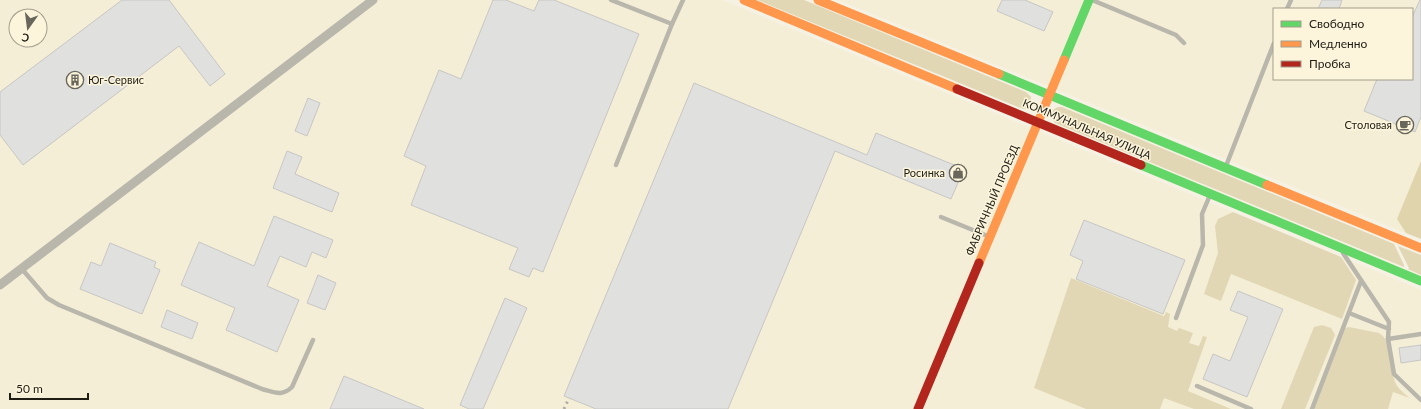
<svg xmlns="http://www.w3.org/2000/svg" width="1421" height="409" font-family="Lato,sans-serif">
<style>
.built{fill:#f5eed6;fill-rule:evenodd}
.green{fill:#e1d7b4}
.forest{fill:#e0d4ad}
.building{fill:#e0e1df;stroke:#c6c6c4}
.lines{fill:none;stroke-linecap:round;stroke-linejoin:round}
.lane{stroke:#b9b6ac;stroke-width:4.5}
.street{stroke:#b9b6ac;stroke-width:9}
.fast{stroke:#63d668;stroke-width:9}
.slow{stroke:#ff974d;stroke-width:9}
.jam{stroke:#b3261e;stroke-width:9}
.rail{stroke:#afada3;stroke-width:3;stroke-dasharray:2 4;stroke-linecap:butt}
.labels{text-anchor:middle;stroke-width:3;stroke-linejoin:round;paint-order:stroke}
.poi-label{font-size:11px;fill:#1e1c13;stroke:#fcf5dc;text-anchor:end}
.street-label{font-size:11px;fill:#1e1c13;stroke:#fcf5dc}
</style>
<rect width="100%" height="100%" fill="#f5f1e3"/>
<g class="built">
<path d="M0 0H722L1421 290V409H0ZM16 16H40V40H16Z"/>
<path d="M838 0H1421V197L1406 233ZM1274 9H1412V79H1274Z"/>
</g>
<g class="green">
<polygon points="757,0 804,0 1026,92 1031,97 1031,104 1029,108 1023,109"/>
<path d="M1058 107H1062L1394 244 1404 265V267L1055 123C1050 117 1050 110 1058 107Z"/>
<polygon points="1233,212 1341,257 1356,280 1342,319 1231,274 1221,301 1204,294 1218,253 1215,226 1218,219"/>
<polygon points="1398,246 1421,255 1421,275 1408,269 1409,268"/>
<polygon points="1071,278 1164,316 1166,312 1170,314 1168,327 1177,331 1179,328 1193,333 1189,343 1199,346 1203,336 1207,337 1188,391 1231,409 1194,409 1164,398 1160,409 1086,409 1034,388"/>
<polygon points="1322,325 1331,328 1335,335 1305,409 1281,409 1314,327"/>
<path d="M1349 327 1379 333C1393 341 1390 368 1395 382 1397 388 1405 394 1410 398L1393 392 1388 409H1314L1345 328Z"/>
</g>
<polygon class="forest" points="1421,161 1421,239 1406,233 1397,219"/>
<g class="building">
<polygon points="122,0 169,0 225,74 210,86 179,46 23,165 0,135 0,92"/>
<polygon points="493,0 506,0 534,11 539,0 554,0 639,34 543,272 533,268 529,277 509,269 518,248 411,205 426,166 404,156 439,70 461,79"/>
<polygon points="1002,0 1025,0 1053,12 1044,31 997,11"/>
<polygon points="1322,0 1342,0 1339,9 1318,9"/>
<polygon points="1420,0 1421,0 1421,117 1415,132 1364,111 1377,79 1412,79 1412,17"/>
<polygon points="694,83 867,155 876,133 964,169 951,199 835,151 728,409 596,409 564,396"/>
<polygon points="308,98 320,103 307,136 295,131"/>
<polygon points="287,151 302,157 295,174 339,193 332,212 273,188"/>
<polygon points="274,216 333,240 326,258 312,252 306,267 280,256 267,286 299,300 277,352 226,330 235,308 181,285 199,242 254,266"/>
<polygon points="1084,220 1185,260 1163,314 1076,279 1083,261 1070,255"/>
<polygon points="110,243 156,262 154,267 160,270 142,314 80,289 91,262 101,266"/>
<polygon points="318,275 336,283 325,310 307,303"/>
<polygon points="1238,291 1283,309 1247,397 1203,379 1213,354 1230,361 1248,317 1230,310"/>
<polygon points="505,298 527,308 483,409 469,409 460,405"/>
<polygon points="167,310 198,323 192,339 161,327"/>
<polygon points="1421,345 1421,360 1401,363 1399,348"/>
<polygon points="344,376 424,409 330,409"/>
</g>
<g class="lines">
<g class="lane">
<polyline points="611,0 672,24"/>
<polyline points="1092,0 1176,35 1184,43"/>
<polyline points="1287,9 1291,0"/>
<polyline points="616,165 672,24 683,0"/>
<polyline points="1226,166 1274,43"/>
<polyline points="941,217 990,237"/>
<polyline points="1343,253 1389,322 1388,339 1394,374 1421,400"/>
<path d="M21 268 47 298 59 305 262 389C274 392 282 397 292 387L313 340"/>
<polyline points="1349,313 1389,329"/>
<polyline points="1176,318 1203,245 1202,214 1210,195"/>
<polyline points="1388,339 1421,334"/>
<polyline points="1197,386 1251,409"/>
<polyline points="1312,409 1361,281"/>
</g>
<polyline class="street" points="0,285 373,0"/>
<g class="fast">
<polyline points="1064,60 1089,0"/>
<polyline points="999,74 1267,185"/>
<polyline points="1141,165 1421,281"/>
</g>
<g class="slow">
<polyline points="744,0 957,89"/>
<polyline points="818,0 999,74"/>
<polyline points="1267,185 1421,248"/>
<polyline points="979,263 1064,60"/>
</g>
<g class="jam">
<polyline points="957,89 1141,165"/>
<polyline points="918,409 979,263"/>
</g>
<polyline class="rail" points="564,409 569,398"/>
</g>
<defs>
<symbol id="building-ring" viewBox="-11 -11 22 22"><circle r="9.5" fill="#fcf5dc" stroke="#69675c" stroke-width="1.5"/><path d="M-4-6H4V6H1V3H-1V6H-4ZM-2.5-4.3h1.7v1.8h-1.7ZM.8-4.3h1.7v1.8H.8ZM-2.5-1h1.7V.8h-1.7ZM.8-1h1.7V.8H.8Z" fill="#69675c"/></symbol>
<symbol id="cafe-ring" viewBox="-11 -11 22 22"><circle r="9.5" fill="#fcf5dc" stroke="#69675c" stroke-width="1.5"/><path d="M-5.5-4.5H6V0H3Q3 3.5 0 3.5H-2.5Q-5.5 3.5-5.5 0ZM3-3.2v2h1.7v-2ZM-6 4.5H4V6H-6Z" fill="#69675c"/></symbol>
<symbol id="shop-ring" viewBox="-11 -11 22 22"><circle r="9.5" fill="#fcf5dc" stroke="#69675c" stroke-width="1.5"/><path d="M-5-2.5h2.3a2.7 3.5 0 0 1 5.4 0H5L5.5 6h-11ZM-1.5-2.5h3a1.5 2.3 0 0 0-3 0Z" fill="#69675c"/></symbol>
</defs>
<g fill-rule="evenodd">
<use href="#building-ring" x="65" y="70" width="20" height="20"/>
<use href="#cafe-ring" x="1395" y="115" width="20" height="20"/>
<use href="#shop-ring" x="948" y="163" width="20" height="20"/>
</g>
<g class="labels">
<g class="poi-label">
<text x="88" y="84" text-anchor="start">Юг-Сервис</text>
<text x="1392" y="129">Столовая</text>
<text x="945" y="177">Росинка</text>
</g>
<g class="street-label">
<text transform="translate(1087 129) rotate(23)" y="4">КОММУНАЛЬНАЯ УЛИЦА</text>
<text transform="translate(992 200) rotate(-67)" y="4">ФАБРИЧНЫЙ ПРОЕЗД</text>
</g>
</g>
<rect x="1273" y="8" width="140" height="72" fill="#fcf5dc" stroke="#a39e8c"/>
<rect x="1281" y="21" width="20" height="6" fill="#63d668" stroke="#a39e8c"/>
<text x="1309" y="28" font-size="12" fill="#1e1c13">Свободно</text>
<rect x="1281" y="41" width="20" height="6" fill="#ff974d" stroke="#a39e8c"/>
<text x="1309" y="48" font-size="12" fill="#1e1c13">Медленно</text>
<rect x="1281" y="61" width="20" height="6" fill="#b3261e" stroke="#a39e8c"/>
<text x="1309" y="68" font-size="12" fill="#1e1c13">Пробка</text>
<g transform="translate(28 28) rotate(194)"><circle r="19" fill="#fcf5dc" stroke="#a39e8c"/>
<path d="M0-3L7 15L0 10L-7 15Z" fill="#69675c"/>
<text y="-6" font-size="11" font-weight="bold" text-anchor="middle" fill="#1e1c13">С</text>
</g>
<path d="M10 393v6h78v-6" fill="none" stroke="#1e1c13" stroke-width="2"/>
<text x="16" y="393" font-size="12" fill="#1e1c13" stroke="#fcf5dc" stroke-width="3" paint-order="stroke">50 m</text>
</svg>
